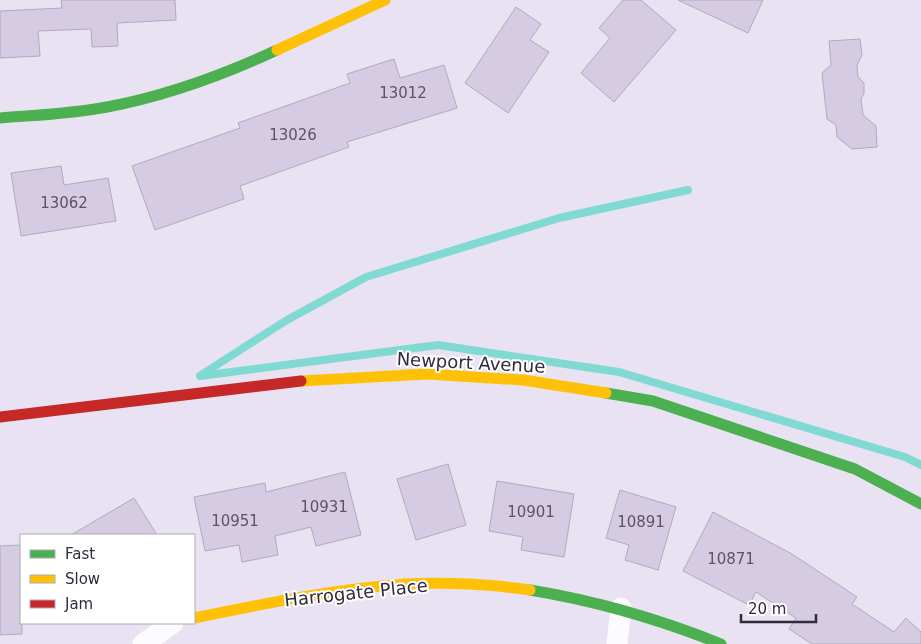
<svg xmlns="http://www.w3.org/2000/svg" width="921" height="644" font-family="'DejaVu Sans',sans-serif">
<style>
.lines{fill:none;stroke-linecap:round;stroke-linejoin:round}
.stream{stroke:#80dad2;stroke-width:8}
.building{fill:#d5cce3;stroke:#b0aaba}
.street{stroke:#fcfbfd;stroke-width:21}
.fast{stroke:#4caf50;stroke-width:11}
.slow{stroke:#ffc107;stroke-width:11}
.jam{stroke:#c62828;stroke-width:11}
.labels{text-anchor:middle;stroke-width:4;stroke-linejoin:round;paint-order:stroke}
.number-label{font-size:15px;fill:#5c5367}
.street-label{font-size:18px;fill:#322a3d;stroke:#fff}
</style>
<rect width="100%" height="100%" fill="#e8e2f2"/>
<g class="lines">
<g class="stream">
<polyline points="201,375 287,320 366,277 559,218 688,190"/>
<polyline points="200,376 438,345 619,372 905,457 921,465"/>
</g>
</g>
<g class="building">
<polygon points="61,0 175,0 176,20 117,23 118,46 92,47 91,29 38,31 40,56 0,58 0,11 62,8"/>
<polygon points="623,0 641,0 676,30 614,102 581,73 610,38 599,28"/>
<polygon points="678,0 763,0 748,33"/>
<polygon points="516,7 541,24 530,40 549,52 508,113 465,83"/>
<polygon points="860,39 862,55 857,65 858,77 864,83 864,93 861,99 863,115 876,126 877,147 852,149 837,137 836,125 827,119 822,73 831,65 829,41"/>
<polygon points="394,59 400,78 444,65 457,108 347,142 349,147 240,186 244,199 155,230 132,166 240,128 238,123 350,83 347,74"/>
<polygon points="61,166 64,185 108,178 116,221 21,236 11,173"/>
<polygon points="448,464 466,525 416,540 397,479"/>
<polygon points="345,472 361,535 316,546 311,527 275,536 278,555 242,562 239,545 205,551 194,497 265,483 266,492"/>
<polygon points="497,481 574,494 564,557 521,550 523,537 489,531"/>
<polygon points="620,490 676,507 658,570 625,560 629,545 606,538"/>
<polygon points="134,498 157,535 71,535"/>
<polygon points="713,512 792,554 857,597 852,604 894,632 906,618 921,632 921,644 812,644 789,629 796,618 756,592 749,605 683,571"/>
<polygon points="21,545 22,634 0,635 0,546"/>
</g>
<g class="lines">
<g class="street">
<polyline points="143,644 173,623"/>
<polyline points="617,644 621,608"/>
</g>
<g class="fast">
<path d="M0 118C36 115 71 114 107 107 165 96 223 75 277 50"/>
<polyline points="606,393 653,401 855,469 921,504"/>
<path d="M530 590C597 601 659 619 721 644"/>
</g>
<g class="slow">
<polyline points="277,50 385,0"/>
<polyline points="301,381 427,374 523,380 606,393"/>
<path d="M194 618C263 604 334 589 405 584 446 582 489 584 530 590"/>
</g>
<polyline class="jam" points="0,417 301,381"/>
</g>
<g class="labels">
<g class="number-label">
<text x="403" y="98">13012</text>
<text x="293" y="140">13026</text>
<text x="64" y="208">13062</text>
<text x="324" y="512">10931</text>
<text x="531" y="517">10901</text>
<text x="235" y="526">10951</text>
<text x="641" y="527">10891</text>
<text x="731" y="564">10871</text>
</g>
<g class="street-label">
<text transform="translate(471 363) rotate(3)" y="6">Newport Avenue</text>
<text transform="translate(356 593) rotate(-6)" y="6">Harrogate Place</text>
</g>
</g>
<rect x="20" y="534" width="175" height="90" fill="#ffffff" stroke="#adaab1"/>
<rect x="30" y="550" width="25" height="8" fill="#4caf50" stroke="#adaab1"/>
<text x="65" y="559" font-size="15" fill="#322a3d">Fast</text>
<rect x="30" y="575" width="25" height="8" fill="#ffc107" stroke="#adaab1"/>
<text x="65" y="584" font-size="15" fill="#322a3d">Slow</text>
<rect x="30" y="600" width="25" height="8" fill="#c62828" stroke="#adaab1"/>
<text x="65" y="609" font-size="15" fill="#322a3d">Jam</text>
<path d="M741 614v8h75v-8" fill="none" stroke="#322a3d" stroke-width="2.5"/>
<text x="748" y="614" font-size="15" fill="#322a3d" stroke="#ffffff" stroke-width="4" paint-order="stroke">20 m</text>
</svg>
